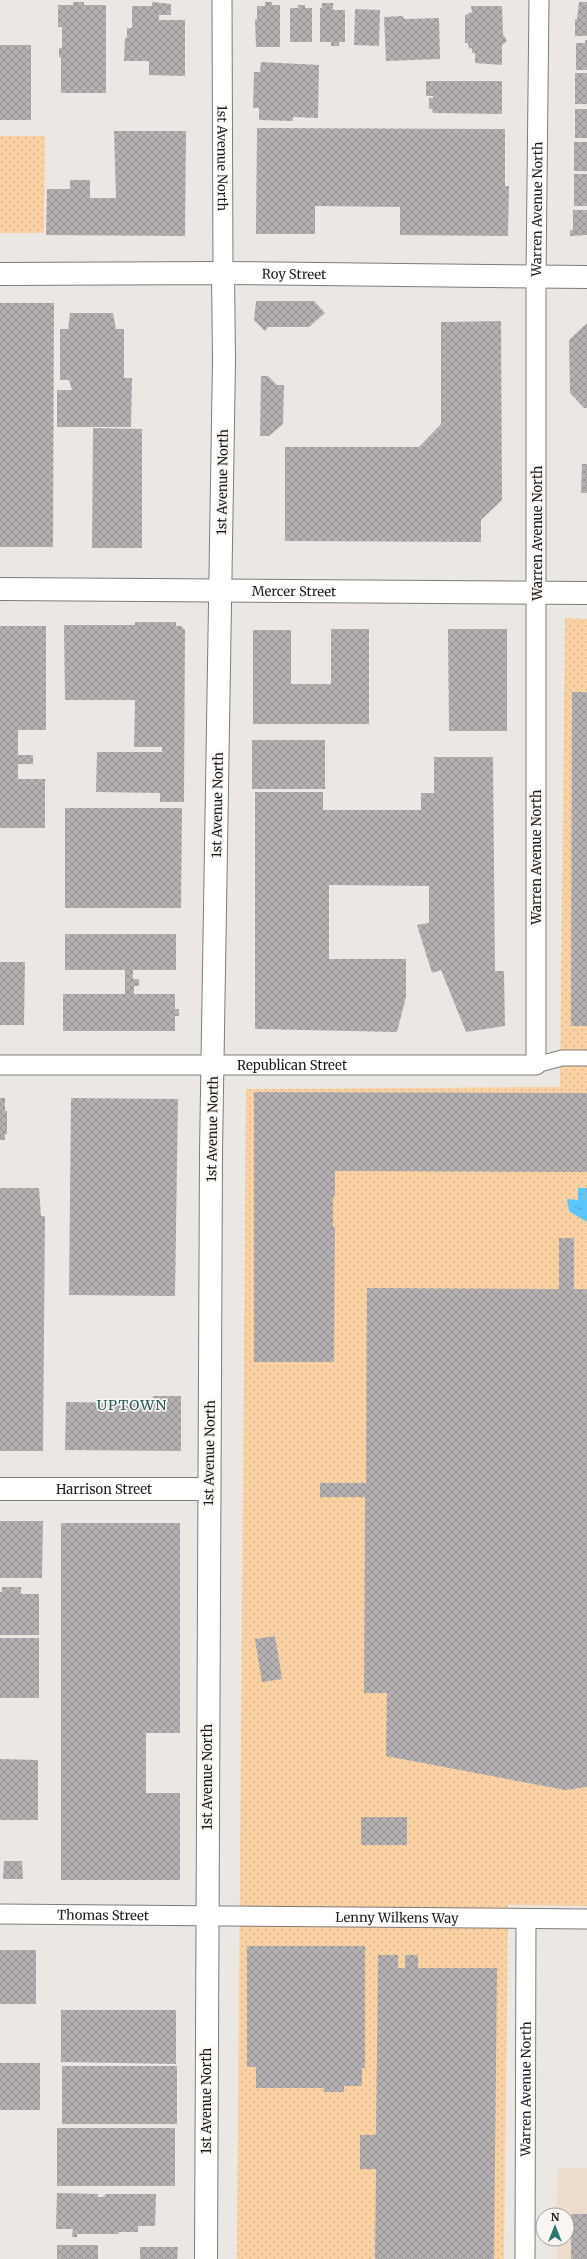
<svg xmlns="http://www.w3.org/2000/svg" width="587" height="2259" font-family="Merriweather,serif">
<style>
.education{fill:#eddbcb}
.park{fill:url(#park-dots)}
.water{fill:url(#water-ripples)}
.building{fill:url(#building-cross-hatch)}
.lines{fill:none;stroke-linecap:round;stroke-linejoin:round}
.pedestrian-casing{stroke:#7f7c78;stroke-width:17}
.minor-casing{stroke:#7f7c78;stroke-width:21}
.tertiary-casing{stroke:#7f7c78;stroke-width:24}
.secondary-casing{stroke:#7f7c78;stroke-width:24}
.pedestrian{stroke:#fff;stroke-width:15}
.minor{stroke:#fff;stroke-width:19}
.tertiary{stroke:#fff;stroke-width:22}
.secondary{stroke:#fff;stroke-width:22}
.labels{text-anchor:middle;stroke-width:3.5;stroke-linejoin:round;paint-order:stroke}
.street-label{font-size:13px;fill:#1c1b1a;stroke:#f9f5f2}
.neighbourhood-label{font-size:14px;letter-spacing:1px;fill:#255e5b;stroke:#f9f5f2}
</style>
<defs>
<pattern id="park-dots" width="8" height="8" patternUnits="userSpaceOnUse"><rect width="8" height="8" fill="#f9d1a2"/><path d="M2 2h.1M6 6h.1" fill="none" stroke="#d5b38b" stroke-width="1.8" stroke-linecap="round"/></pattern>
<pattern id="water-ripples" width="26" height="14" patternUnits="userSpaceOnUse"><rect width="26" height="14" fill="#5ac6fc"/><path d="M2 4q2-2 4 0t4 0M15 11q2-2 4 0t4 0" fill="none" stroke="#4eaad7"/></pattern>
<pattern id="building-cross-hatch" width="8" height="8" patternUnits="userSpaceOnUse"><rect width="8" height="8" fill="#b5b1b3"/><path d="M0 0l8 8M0 8l8-8" fill="none" stroke="#928f91"/></pattern>
</defs>
<rect width="100%" height="100%" fill="#ebe8e4"/>
<polygon class="education" points="558,2168 587,2168 587,2259 557,2259 557,2239 567,2239 567,2215 557,2215"/>
<g class="park">
<polygon points="0,136 45,136 44,233 0,233"/>
<polygon points="565,618 587,619 587,1906 508,1905 504,2259 237,2259 246,1089 560,1087"/>
</g>
<polygon class="water" points="578,1188 587,1188 587,1222 569,1211 567,1199 578,1200"/>
<g class="building">
<polygon points="73,2 84,2 84,5 106,5 106,93 61,93 61,57 59,57 59,48 62,48 62,27 58,27 58,5 73,5"/>
<polygon points="152,2 171,4 171,15 159,15 159,20 185,20 185,76 149,75 149,61 124,61 125,38 127,38 127,28 132,28 132,6 152,6"/>
<polygon points="265,2 272,2 272,5 280,5 280,47 256,47 255,19 257,19 257,6 265,6"/>
<polygon points="579,2 587,2 587,36 575,36 575,19 577,19"/>
<polygon points="322,3 333,3 333,10 345,10 345,42 339,42 339,46 331,46 331,42 320,42 320,8 322,8"/>
<polygon points="298,5 305,5 305,8 312,8 312,42 290,42 290,8 298,8"/>
<polygon points="471,6 502,6 503,34 507,41 502,45 502,65 475,63 475,53 472,53 472,48 469,49 468,43 465,43 465,15 472,12"/>
<polygon points="355,9 380,10 379,46 354,45"/>
<polygon points="403,16 404,19 439,18 440,59 386,61 384,17"/>
<polygon points="585,40 587,40 587,70 576,70 576,43 585,43"/>
<rect x="0" y="45" width="31" height="75"/>
<polygon points="261,62 319,65 318,118 293,117 293,121 259,120 259,108 253,108 254,72 260,72"/>
<rect x="575" y="73" width="12" height="31"/>
<polygon points="426,81 502,81 502,114 433,113 432,109 429,109 429,98 433,98 433,96 426,96"/>
<rect x="575" y="109" width="12" height="29"/>
<polygon points="257,128 505,129 505,186 509,186 508,236 400,235 400,207 315,206 315,234 256,234"/>
<polygon points="114,131 186,131 185,236 46,235 47,189 70,189 70,180 90,180 90,198 116,198"/>
<rect x="574" y="142" width="13" height="29"/>
<rect x="574" y="174" width="13" height="32"/>
<polygon points="573,210 587,210 587,235 570,236 570,230 573,230"/>
<polygon points="256,301 314,301 325,313 309,327 268,327 265,331 254,320"/>
<polygon points="0,303 54,303 53,547 0,547"/>
<polygon points="70,313 113,313 116,329 124,329 124,378 132,378 131,427 57,427 57,390 72,390 69,380 60,380 60,329 68,329"/>
<polygon points="501,321 502,500 481,520 481,542 285,541 285,447 419,447 441,424 441,322"/>
<polygon points="587,323 587,408 584,408 570,393 569,340"/>
<polygon points="261,376 268,376 277,385 284,385 283,424 269,436 260,436"/>
<polygon points="93,428 142,429 142,548 92,548"/>
<polygon points="582,464 587,464 587,493 581,493"/>
<polygon points="135,622 176,622 176,626 181,626 185,630 184,802 160,802 160,793 96,792 97,752 162,752 162,747 134,747 135,700 65,700 64,625 135,625"/>
<polygon points="0,626 46,626 46,730 18,730 18,755 33,755 33,764 18,764 18,779 45,779 45,828 0,828"/>
<polygon points="331,629 369,629 369,724 253,724 253,630 291,630 291,684 331,684"/>
<polygon points="448,629 507,629 507,731 449,731"/>
<polygon points="572,692 587,692 587,1026 571,1026"/>
<rect x="252" y="740" width="73" height="49"/>
<polygon points="434,757 493,757 495,971 504,971 505,1026 466,1032 441,970 432,973 417,925 429,923 429,886 329,885 329,959 406,959 406,997 397,1032 255,1029 255,792 323,792 323,810 421,810 421,793 434,793"/>
<polygon points="65,808 182,808 181,908 65,908"/>
<polygon points="65,934 176,934 176,970 133,970 133,979 139,979 139,986 134,986 134,994 175,994 175,1009 179,1009 179,1016 175,1016 175,1031 63,1031 63,994 125,994 125,970 65,970"/>
<polygon points="0,962 25,962 24,1025 0,1025"/>
<polygon points="254,1092 587,1093 587,1172 335,1171 335,1196 333,1196 333,1227 335,1227 334,1362 254,1362"/>
<polygon points="0,1098 5,1098 5,1111 7,1111 7,1134 5,1134 5,1140 0,1140"/>
<polygon points="71,1098 178,1099 175,1296 69,1295"/>
<polygon points="0,1188 39,1188 41,1216 45,1216 43,1451 0,1451"/>
<polygon points="559,1238 574,1238 574,1289 587,1289 587,1787 565,1790 386,1756 387,1693 364,1693 365,1497 320,1497 320,1483 366,1483 367,1288 559,1289"/>
<polygon points="153,1396 181,1396 181,1451 65,1450 66,1402 152,1403"/>
<polygon points="0,1521 43,1521 42,1578 0,1578"/>
<polygon points="61,1523 180,1523 180,1733 146,1733 146,1793 180,1793 180,1880 61,1880"/>
<polygon points="2,1587 21,1587 21,1594 39,1594 39,1635 0,1635 0,1592 2,1592"/>
<polygon points="275,1636 282,1679 262,1682 255,1639"/>
<rect x="0" y="1638" width="39" height="60"/>
<polygon points="0,1759 38,1760 38,1820 0,1820"/>
<rect x="361" y="1817" width="46" height="28"/>
<polygon points="4,1861 22,1861 23,1879 3,1879"/>
<polygon points="247,1946 365,1946 365,2068 362,2068 362,2086 344,2086 344,2092 324,2092 324,2088 256,2088 256,2067 247,2067"/>
<rect x="0" y="1950" width="36" height="54"/>
<polygon points="378,1955 398,1955 398,1968 405,1968 405,1955 418,1955 418,1968 497,1968 494,2259 375,2259 376,2169 360,2169 360,2135 376,2135"/>
<polygon points="61,2010 176,2010 176,2064 61,2062"/>
<rect x="0" y="2063" width="40" height="47"/>
<rect x="62" y="2066" width="115" height="58"/>
<rect x="57" y="2128" width="118" height="58"/>
<polygon points="57,2193 98,2194 98,2197 103,2197 106,2194 156,2194 155,2226 138,2226 138,2232 119,2232 118,2234 77,2234 77,2237 72,2237 73,2229 56,2229"/>
<rect x="571" y="2214" width="16" height="45"/>
<rect x="57" y="2245" width="41" height="14"/>
<polygon points="140,2247 178,2247 177,2259 140,2259"/>
</g>
<g class="lines">
<defs>
<polyline id="pedestrian" points="536,1065 562,1058 587,1058"/>
<g id="minor">
<path id="s1" d="M222 0 223 273"/>
<path id="s2" d="M0 1065H536V276L539 0"/>
<path id="s3" d="M0 1914 587 1919"/>
<path id="s4" d="M525 2259 526 1919"/>
</g>
<g id="tertiary">
<path id="s5" d="M223 273 587 277"/>
<path id="s6" d="M0 1489H208"/>
</g>
<g id="secondary">
<polyline points="0,274 223,273 224,361 211,1152 206,2259"/>
<path id="s7" d="M0 589 587 593"/>
</g>
</defs>
<use href="#pedestrian" class="pedestrian-casing"/>
<use href="#minor" class="minor-casing"/>
<use href="#tertiary" class="tertiary-casing"/>
<use href="#secondary" class="secondary-casing"/>
<use href="#pedestrian" class="pedestrian"/>
<use href="#minor" class="minor"/>
<use href="#tertiary" class="tertiary"/>
<use href="#secondary" class="secondary"/>
</g>
<g class="labels">
<g class="street-label">
<text dy="5" stroke="none"><textPath href="#s1" startOffset="158">1st Avenue North</textPath></text>
<text dy="5" stroke="none"><textPath href="#s2" startOffset="1392">Warren Avenue North</textPath></text>
<text dy="5" stroke="none"><textPath href="#s5" startOffset="71">Roy Street</textPath></text>
<text transform="translate(222 482) rotate(-89)" y="5">1st Avenue North</text>
<text transform="translate(537 533) rotate(-90)" y="5">Warren Avenue North</text>
<text dy="5" stroke="none"><textPath href="#s7" startOffset="294">Mercer Street</textPath></text>
<text transform="translate(217 805) rotate(-89)" y="5">1st Avenue North</text>
<text transform="translate(536 857) rotate(-90)" y="5">Warren Avenue North</text>
<text dy="5" stroke="none"><textPath href="#s2" startOffset="292">Republican Street</textPath></text>
<text transform="translate(212 1129) rotate(-89)" y="5">1st Avenue North</text>
<text transform="translate(209 1453) rotate(-89)" y="5">1st Avenue North</text>
<text dy="5" stroke="none"><textPath href="#s6" startOffset="104">Harrison Street</textPath></text>
<text transform="translate(207 1777) rotate(-90)" y="5">1st Avenue North</text>
<text dy="5" stroke="none"><textPath href="#s3" startOffset="103">Thomas Street</textPath></text>
<text dy="5" stroke="none"><textPath href="#s3" startOffset="397">Lenny Wilkens Way</textPath></text>
<text dy="5" stroke="none"><textPath href="#s4" startOffset="170">Warren Avenue North</textPath></text>
<text transform="translate(206 2101) rotate(-90)" y="5">1st Avenue North</text>
</g>
<g class="neighbourhood-label">
<text x="132" y="1410">UPTOWN</text>
</g>
</g>
<g transform="translate(555 2227)"><circle r="19" fill="#f9f5f2" stroke="#a19e9c"/>
<path d="M0-3L7 15L0 10L-7 15Z" fill="#2d7672"/>
<text y="-6" font-size="11" font-weight="bold" text-anchor="middle" fill="#1c1b1a">N</text>
</g>
</svg>
